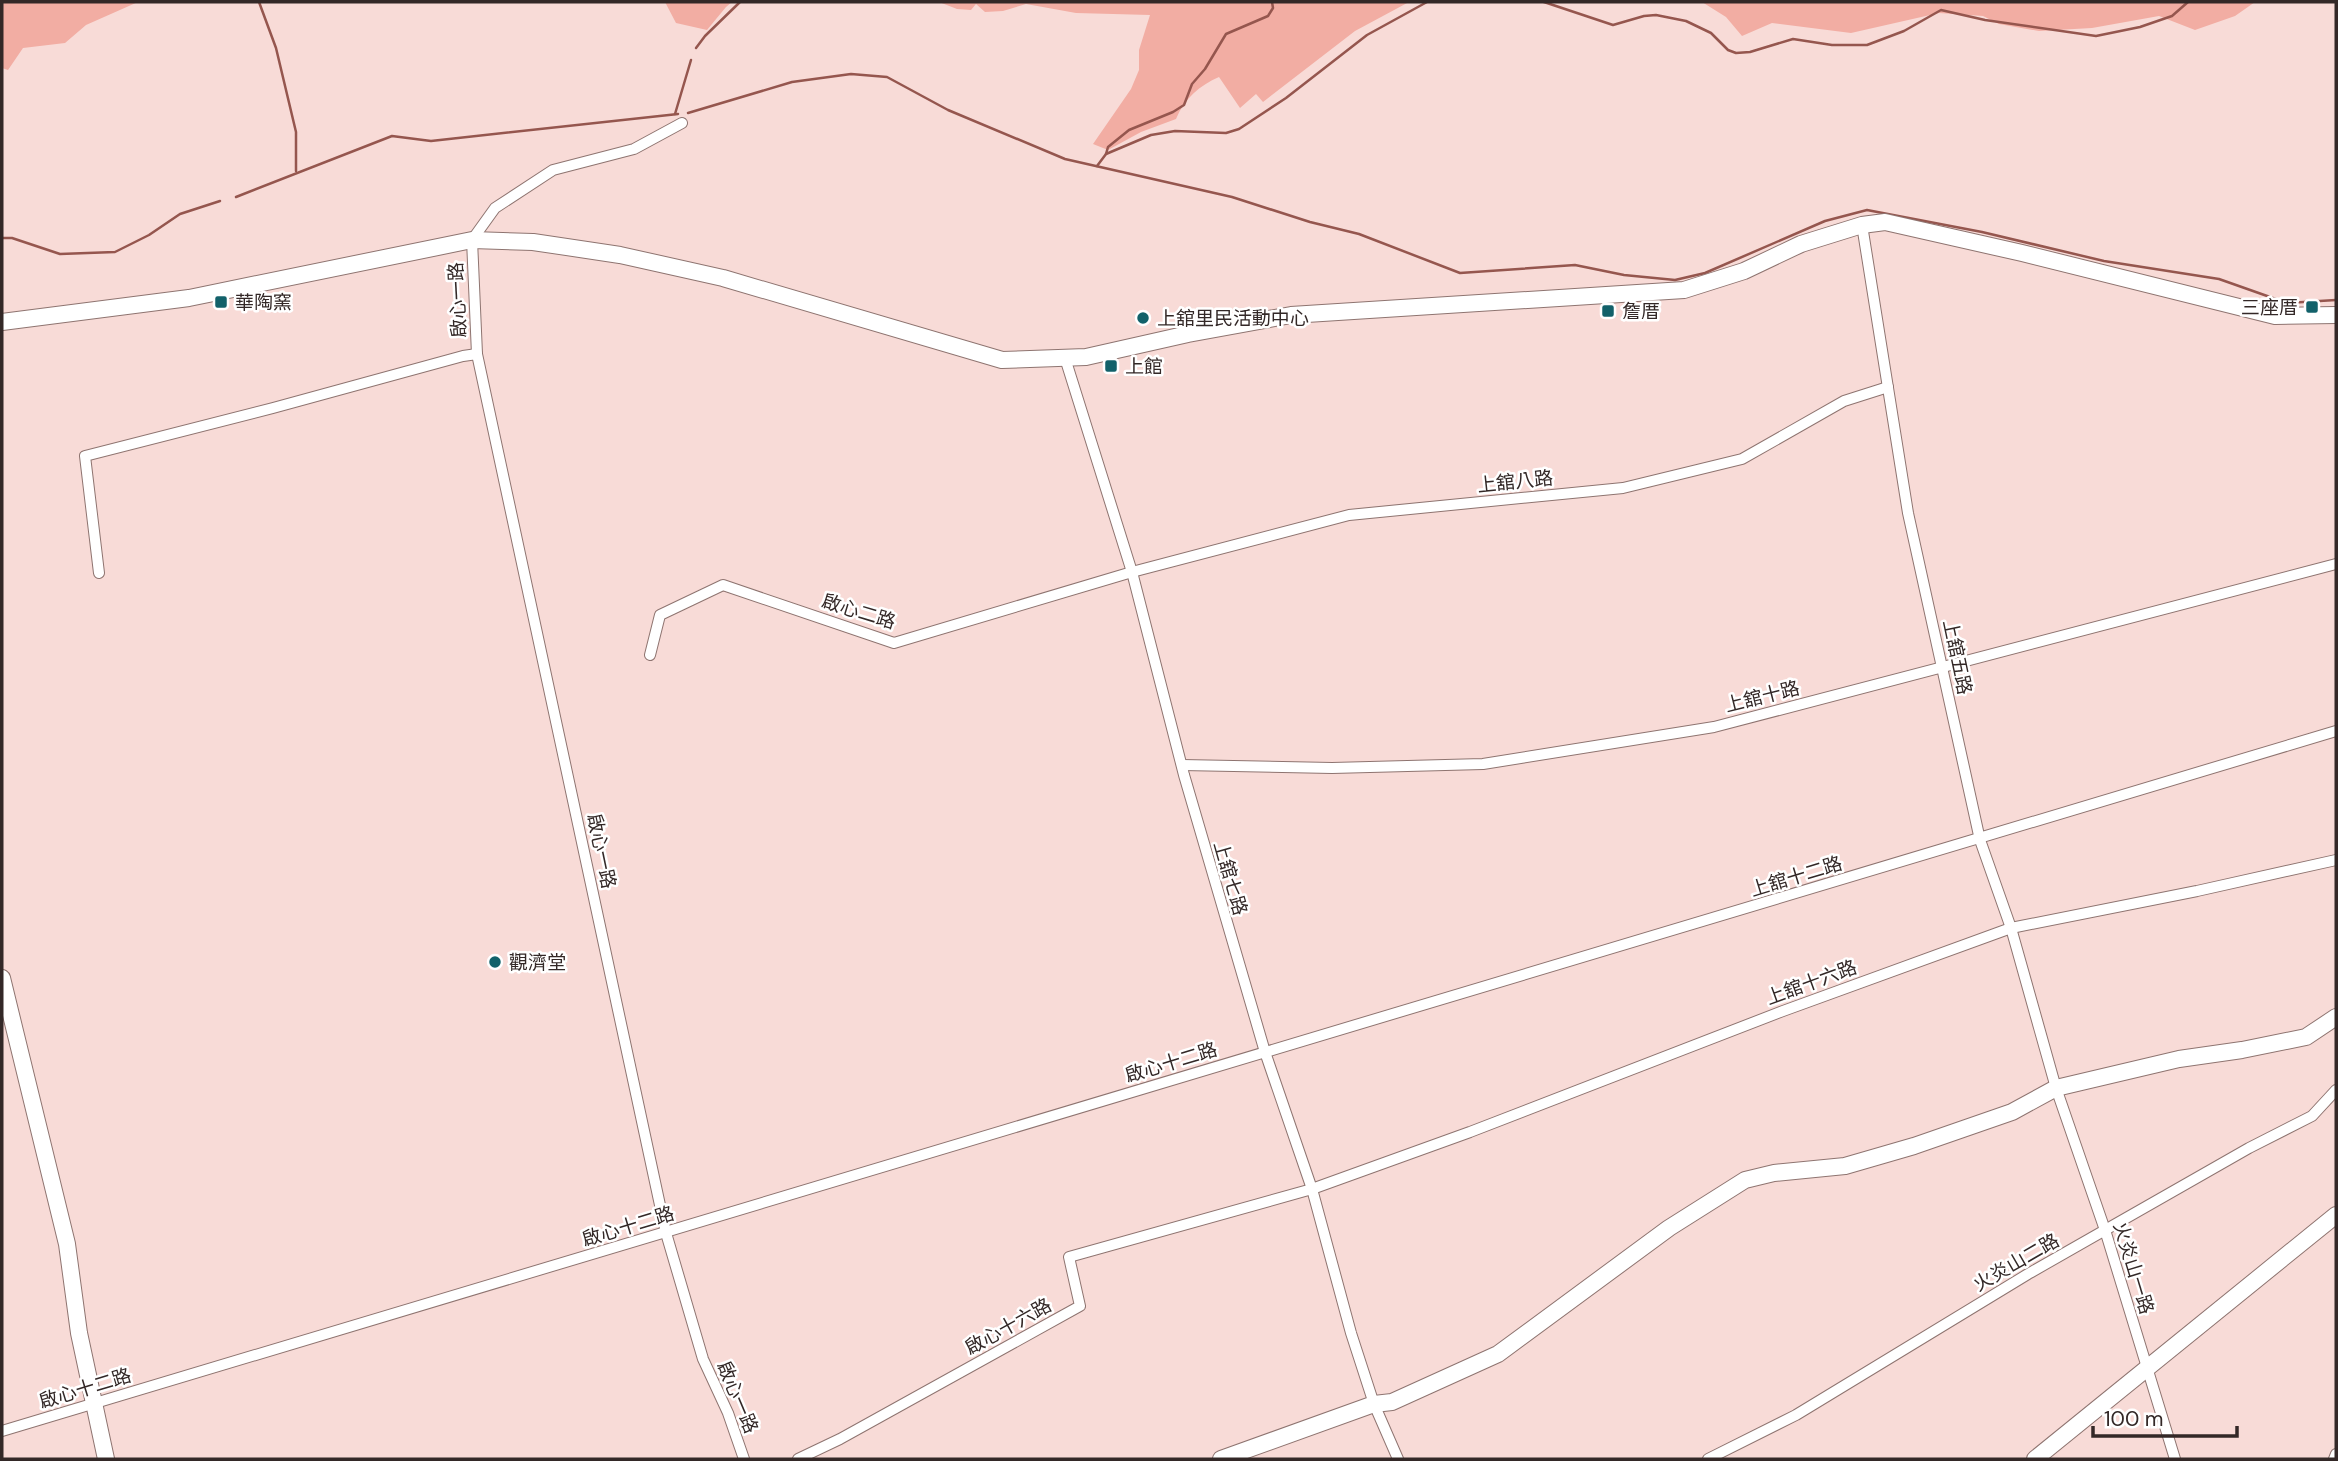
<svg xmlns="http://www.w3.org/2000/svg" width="2338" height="1461" font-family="'DM Sans','Noto Sans TC',sans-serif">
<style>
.green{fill:#f2ada3}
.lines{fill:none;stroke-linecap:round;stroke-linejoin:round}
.stream{stroke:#95564e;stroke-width:2.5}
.street-casing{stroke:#8e7470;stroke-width:12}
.secondary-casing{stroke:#8e7470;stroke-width:18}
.street{stroke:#fff;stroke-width:10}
.secondary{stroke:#fff;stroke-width:16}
.poi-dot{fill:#12616a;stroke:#fff;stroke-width:2.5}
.labels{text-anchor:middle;stroke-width:5;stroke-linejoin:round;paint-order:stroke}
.street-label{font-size:19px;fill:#332827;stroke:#fff}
.poi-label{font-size:19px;fill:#332827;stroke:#fff;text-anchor:start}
</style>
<rect width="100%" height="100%" fill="#f8dbd7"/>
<g class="green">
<polygon points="2,2 138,2 86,25 65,43 23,48 8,70 2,68"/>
<polygon points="665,2 732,2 726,7 707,30 676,23"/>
<path d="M939 2H1409L1355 31 1263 102 1256 94 1240 108 1219 77C1200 85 1184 99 1176 119L1141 132 1108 150 1093 144 1131 89 1139 70V50L1150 15 1076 13 1026 4 1003 11 985 12 976 4 971 10 957 9Z"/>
<polygon points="1702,2 2255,2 2235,16 2195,30 2159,16 2092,28 2039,31 1999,24 1983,16 1939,13 1851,33 1772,23 1742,36 1726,17"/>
</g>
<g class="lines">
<g class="stream">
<polyline points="259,2 276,48 296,132 296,171"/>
<polyline points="1544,2 1613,25 1644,16 1656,15 1686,21 1711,33 1728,50 1736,53 1750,52 1793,39 1832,45 1867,45 1904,31 1941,10 1985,20 2096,36 2140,27 2172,16 2188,2"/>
<polyline points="696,48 705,36 740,2"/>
<polyline points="688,113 792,82 851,74 887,77 948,110 1065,159 1232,197 1310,222 1359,234 1460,273 1575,265 1624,275 1675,280 1705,273 1825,221 1867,210 1982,232 2104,261 2219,279 2287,303 2336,300"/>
<polyline points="675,114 691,60"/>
<polyline points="1106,154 1108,147 1129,130 1173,112 1184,105 1192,84 1205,69 1226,34 1268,16 1273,8 1272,2"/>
<polyline points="1097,166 1106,154 1151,135 1175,131 1226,133 1239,129 1286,98 1367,35 1427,2"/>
<polyline points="236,197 392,136 431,141 678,114"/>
<polyline points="2,238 12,238 60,254 115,252 149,235 180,214 220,201"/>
</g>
<defs>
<g id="street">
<polyline points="682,123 634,149 553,170 495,208 472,240 477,354 666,1233 703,1359 728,1413 744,1459"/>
<polyline points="1862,225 1908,513 1980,840 2011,928 2056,1088 2105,1230 2175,1459"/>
<polyline points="1065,358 1132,572 1184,775 1265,1052 1312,1189 1351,1333 1374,1404 1398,1459"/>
<polyline points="99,573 85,456 273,408 463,356 477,354"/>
<polyline points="650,655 660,615 723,585 894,643 1132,572 1349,515 1623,488 1742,459 1844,401 1888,387"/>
<polyline points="1182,765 1332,768 1483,764 1714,727 2336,564"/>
<polyline points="2,1431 2336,731"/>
<polyline points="798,1459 840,1439 1080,1306 1069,1257 1312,1189 1470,1132 1783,1011 2011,928 2197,891 2336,860"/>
<polyline points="1708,1459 1796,1415 2028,1274 2249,1148 2312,1116 2336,1090"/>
<polyline points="2334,1459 2336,1454"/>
</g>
<g id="secondary">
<polyline points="2,322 189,298 472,240 533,242 620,255 723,278 1002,360 1086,357 1188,334 1291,315 1684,290 1744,271 1801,244 1862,225 1885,222 2022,253 2275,316 2336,315"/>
<polyline points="2,978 67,1244 79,1333 106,1459"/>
<polyline points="1221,1459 1374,1404 1392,1402 1498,1354 1669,1228 1745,1180 1774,1173 1845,1166 1914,1146 2012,1112 2056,1088 2179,1059 2242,1050 2306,1037 2336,1017"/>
<polyline points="2035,1459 2336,1215"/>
</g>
</defs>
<use href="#street" class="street-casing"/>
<use href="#secondary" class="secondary-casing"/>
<use href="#street" class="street"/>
<use href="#secondary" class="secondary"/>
</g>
<g class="poi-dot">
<rect x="214" y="295" width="14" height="14" rx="3.5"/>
<rect x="2305" y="300" width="14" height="14" rx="3.5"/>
<rect x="1601" y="304" width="14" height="14" rx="3.5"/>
<circle cx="1143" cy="318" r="7"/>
<rect x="1104" y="359" width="14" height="14" rx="3.5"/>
<circle cx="495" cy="962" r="7"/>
</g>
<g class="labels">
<g class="street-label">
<text transform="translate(457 300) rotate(-93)" y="7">啟心一路</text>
<text transform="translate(1515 481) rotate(-6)" y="7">上舘八路</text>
<text transform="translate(859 611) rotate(17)" y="7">啟心二路</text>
<text transform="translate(1958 657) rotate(78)" y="7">上舘五路</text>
<text transform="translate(1762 696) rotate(-14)" y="7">上舘十路</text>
<text transform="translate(602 851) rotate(78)" y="7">啟心一路</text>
<text transform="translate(1796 876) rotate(-17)" y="7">上舘十二路</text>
<text transform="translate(1231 878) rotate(74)" y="7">上舘七路</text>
<text transform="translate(1811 982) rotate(-20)" y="7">上舘十六路</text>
<text transform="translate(1171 1062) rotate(-17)" y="7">啟心十二路</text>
<text transform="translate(628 1226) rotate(-17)" y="7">啟心十二路</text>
<text transform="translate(2016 1262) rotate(-30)" y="7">火炎山二路</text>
<text transform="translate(2134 1268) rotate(73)" y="7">火炎山一路</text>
<text transform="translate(1008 1326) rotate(-29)" y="7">啟心十六路</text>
<text transform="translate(85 1388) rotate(-17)" y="7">啟心十二路</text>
<text transform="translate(738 1397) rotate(67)" y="7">啟心一路</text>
</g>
<g class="poi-label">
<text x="235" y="309">華陶窯</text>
<text x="2298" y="314" text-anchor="end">三座厝</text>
<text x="1622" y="318">詹厝</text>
<text x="1157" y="325">上舘里民活動中心</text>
<text x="1125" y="373">上館</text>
<text x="509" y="969">觀濟堂</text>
</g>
</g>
<rect width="2338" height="1461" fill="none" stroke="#332827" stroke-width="7"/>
<path d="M2093 1426v10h144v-10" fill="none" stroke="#332827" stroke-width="3.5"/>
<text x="2104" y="1426" font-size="21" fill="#332827" stroke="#ffffff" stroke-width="5" paint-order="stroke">100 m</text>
</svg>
